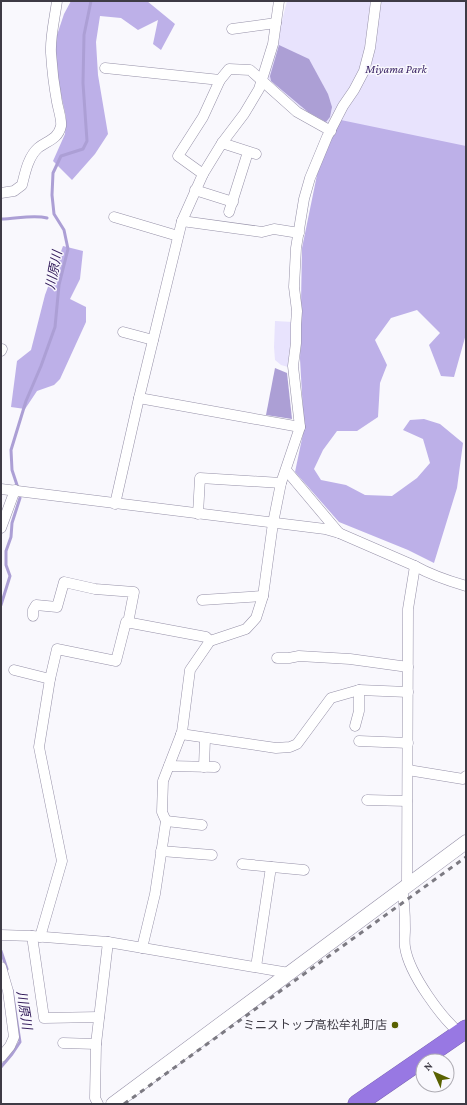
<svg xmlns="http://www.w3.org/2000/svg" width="467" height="1105" font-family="'Crimson Pro','Noto Sans JP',serif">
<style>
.green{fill:#e8e3fd}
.forest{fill:#bdb0e8}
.water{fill:#ac9fd5}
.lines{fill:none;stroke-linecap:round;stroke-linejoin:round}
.stream{stroke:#ac9fd5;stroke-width:3}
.street-casing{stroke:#9691a8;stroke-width:11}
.secondary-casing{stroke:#9691a8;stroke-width:15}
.highway-casing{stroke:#7863ac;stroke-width:19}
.street{stroke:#fff;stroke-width:10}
.secondary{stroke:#fff;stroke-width:14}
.highway{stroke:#9878e3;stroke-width:18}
.rail{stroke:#7c7a82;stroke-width:3;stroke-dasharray:5 5;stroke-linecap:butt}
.poi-dot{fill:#596100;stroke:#f9f8fd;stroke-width:1.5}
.labels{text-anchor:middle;stroke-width:3;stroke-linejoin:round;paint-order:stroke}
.park-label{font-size:12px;font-style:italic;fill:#3a2465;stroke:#f9f8fd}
.poi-label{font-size:12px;fill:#3e3b45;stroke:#f9f8fd;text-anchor:end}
.water-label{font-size:13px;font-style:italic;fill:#311a5a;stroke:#f9f8fd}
</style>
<rect width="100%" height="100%" fill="#f9f8fd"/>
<g class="green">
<polygon points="287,1 466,1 466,153 330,125 300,109 267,79"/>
<polygon points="275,321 293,322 294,345 288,367 281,365 275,360 274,347"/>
</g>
<g class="forest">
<polygon points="71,1 147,1 175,24 161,50 153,44 158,20 138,30 121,18 100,16 96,42 98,75 108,134 95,154 72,180 53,161 65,134 66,117 57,76 54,44 64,14"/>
<polygon points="336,119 466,146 466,334 454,377 441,376 429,345 440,333 417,310 391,318 375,340 387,365 380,383 378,417 357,431 337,431 323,450 314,469 321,480 346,485 365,495 392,496 417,478 430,463 423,439 403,430 410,420 424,419 440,424 463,443 457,488 434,563 408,550 339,522 295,472 304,429 300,359 302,248 318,170"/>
<polygon points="63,246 83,251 80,279 70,299 86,307 86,322 60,379 54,385 37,391 25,409 11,407 17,361 31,350 45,295"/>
</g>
<g class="water">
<polygon points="279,45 309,59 328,94 332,107 330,117 326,122 308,112 271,81 270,76"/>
<polygon points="275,368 287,373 292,419 266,415"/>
</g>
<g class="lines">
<g class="stream">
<path d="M1 219C16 219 33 214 47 218"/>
<polyline points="17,485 12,470 11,450 26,401 41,366 55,327 59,285 68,249 64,230 54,214 52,195 53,173 61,156 83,149 87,141 83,83 84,35 91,1"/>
<polyline points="1,605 10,576 6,565 6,551 11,537 12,523 20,498"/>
<polyline points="1,951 7,969"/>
<polyline points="1,1067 12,1054 20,1042 12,990"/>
</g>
<defs>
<g id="street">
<polyline points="232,29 276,23"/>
<polyline points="105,68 220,80"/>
<polyline points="222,143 256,154"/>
<polyline points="203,174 178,156 203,117 220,80 229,69 250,70 297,112 331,131"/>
<polyline points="195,190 233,202"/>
<path d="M1 193 14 191 22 185C25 173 28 157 38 148 46 141 58 140 61 126 62 120 58 108 57 102 54 86 52 69 51 53 50 37 55 17 57 1"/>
<polyline points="229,212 248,152"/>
<polyline points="114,217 178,236"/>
<polyline points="182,221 262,232 274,229 299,233"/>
<polyline points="123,332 153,340"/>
<polyline points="1,351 2,349"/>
<polyline points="139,398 300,427"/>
<polyline points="286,470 339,533"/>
<path d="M1 489 325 529 339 533 415 566C431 575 449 581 466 586"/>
<polyline points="115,504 139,398 182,221 203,174 222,143 244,114 259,89 273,44 279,1"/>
<polyline points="198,514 200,478 281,483"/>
<polyline points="1,528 15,490"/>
<polyline points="202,600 263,596"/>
<polyline points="33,616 33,610 36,605 57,607 64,582 95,589 134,592 128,623"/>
<polyline points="277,658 289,658 299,656 350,659 408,667"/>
<polyline points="14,670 50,679"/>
<polyline points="355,726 359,711 359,690"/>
<polyline points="181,734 276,748 290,747 297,744 331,698 359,690 408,692"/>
<polyline points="359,741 408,743"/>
<polyline points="169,766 215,767"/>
<polyline points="204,767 205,738"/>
<polyline points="408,770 463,779 466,776"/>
<polyline points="367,800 407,801"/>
<polyline points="166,821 202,825"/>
<polyline points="161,851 212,855"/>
<polyline points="242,864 304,870"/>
<polyline points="407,886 408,609 415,566"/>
<path d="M402 889C405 903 405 916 405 929 405 935 404 941 405 947 409 974 442 1019 463 1036"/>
<polyline points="1,935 32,936 108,942 289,973"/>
<polyline points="32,936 44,1018 99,1017"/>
<polyline points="40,937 62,861 39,747 50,679 57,649 116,661 126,622 206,637 210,641"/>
<polyline points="142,948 155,894 166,821 162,812 163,781 182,732 190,670 210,641 246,629 256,618 263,596 273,523 281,483 300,427 293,366 296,343 296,324 297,311 294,287 296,248 304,199 310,178 327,137 343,106 354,90 364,71 370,48 376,1"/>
<polyline points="1,967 8,991 14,1037 10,1046 1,1057"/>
<polyline points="256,967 271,867"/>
<polyline points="63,1043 96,1044"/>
<polyline points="98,1104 95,1098 96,1044 108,942"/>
</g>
<polyline id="secondary" points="113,1104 466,842"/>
<polyline id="highway" points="357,1104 466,1029"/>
</defs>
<use href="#street" class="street-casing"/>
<use href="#secondary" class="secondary-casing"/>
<use href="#highway" class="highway-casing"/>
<use href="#street" class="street"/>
<use href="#secondary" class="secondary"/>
<use href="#highway" class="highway"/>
<polyline class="rail" points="124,1104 466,857"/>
</g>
<circle class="poi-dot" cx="395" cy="1025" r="4"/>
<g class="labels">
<g class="park-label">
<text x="396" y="73">Miyama Park</text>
</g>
<g class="poi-label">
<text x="387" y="1029">ミニストップ高松牟礼町店</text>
</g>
<g class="water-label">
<text transform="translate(53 270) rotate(-79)" y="5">川原川</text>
<text transform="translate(25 1010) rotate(81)" y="5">川原川</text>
</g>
</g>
<rect width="467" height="1105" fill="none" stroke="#3e3b45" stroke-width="4"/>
<g transform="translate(435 1073) rotate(315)"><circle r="19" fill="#f9f8fd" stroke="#aeacb3"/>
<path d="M0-3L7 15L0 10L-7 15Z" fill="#596100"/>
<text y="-6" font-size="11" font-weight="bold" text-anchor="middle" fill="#3e3b45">N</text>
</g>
</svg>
